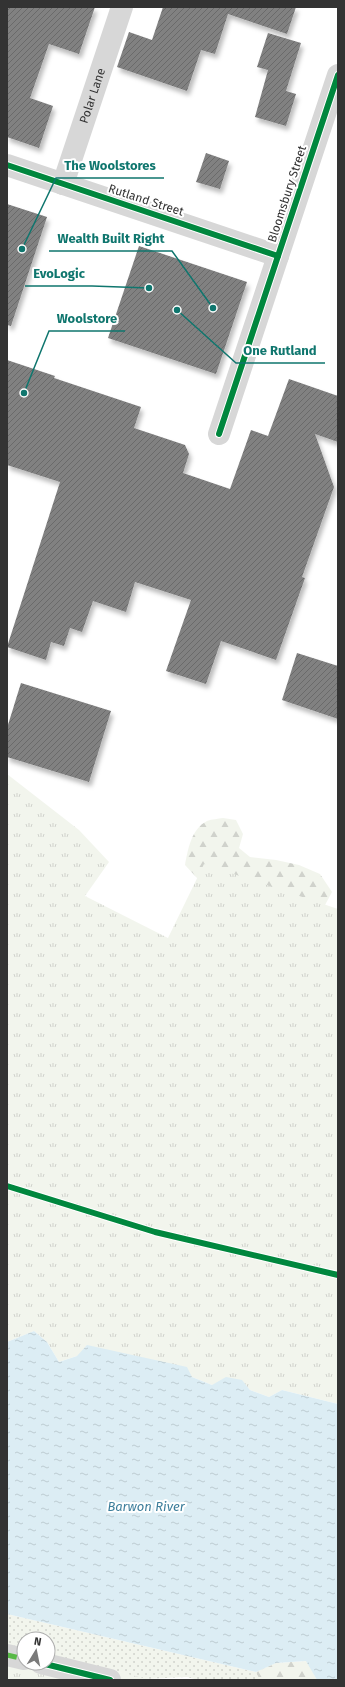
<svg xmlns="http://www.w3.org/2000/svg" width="345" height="1687" font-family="'Fira Sans',sans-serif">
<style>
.grass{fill:url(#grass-dots)}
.forest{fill:url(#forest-firs)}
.park{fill:url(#park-tufts)}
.water{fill:url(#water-ripples)}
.building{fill:url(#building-hatch);filter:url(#shadow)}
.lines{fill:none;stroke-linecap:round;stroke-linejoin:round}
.minor{stroke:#d7d7d7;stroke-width:22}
.quiet{stroke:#58b947;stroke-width:5;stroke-dasharray:10 5;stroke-linecap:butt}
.cycleway-casing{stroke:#fff;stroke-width:8}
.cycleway{stroke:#00873e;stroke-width:6}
.labels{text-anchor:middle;stroke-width:4;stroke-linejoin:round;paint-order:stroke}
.street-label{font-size:12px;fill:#333;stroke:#fff}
.water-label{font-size:13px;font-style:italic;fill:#3b7d9a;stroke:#fff}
.leader{fill:none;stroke:#0f766e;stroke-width:1.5}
.callout-dot{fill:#0f766e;stroke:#fff;stroke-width:1.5}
.callout-label{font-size:13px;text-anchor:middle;font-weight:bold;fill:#0f766e;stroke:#fff;stroke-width:4;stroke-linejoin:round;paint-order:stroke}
</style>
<defs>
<pattern id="grass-dots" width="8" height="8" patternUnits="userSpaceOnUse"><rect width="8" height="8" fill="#f2f5ed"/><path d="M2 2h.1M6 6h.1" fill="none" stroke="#d0d2cc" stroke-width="1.8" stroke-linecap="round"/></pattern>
<pattern id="forest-firs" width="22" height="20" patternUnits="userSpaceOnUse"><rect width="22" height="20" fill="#f2f5ed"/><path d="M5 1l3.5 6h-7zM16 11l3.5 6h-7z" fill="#d0d2cc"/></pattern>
<pattern id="park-tufts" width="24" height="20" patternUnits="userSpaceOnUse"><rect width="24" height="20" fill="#f2f5ed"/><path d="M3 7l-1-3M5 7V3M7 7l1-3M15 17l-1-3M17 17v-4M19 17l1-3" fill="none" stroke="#d0d2cc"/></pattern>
<pattern id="water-ripples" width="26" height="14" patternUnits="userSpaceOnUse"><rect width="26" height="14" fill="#dcedf4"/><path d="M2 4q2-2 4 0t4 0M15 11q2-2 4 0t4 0" fill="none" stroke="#bdccd2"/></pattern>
<pattern id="building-hatch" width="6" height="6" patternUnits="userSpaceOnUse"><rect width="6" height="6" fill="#818181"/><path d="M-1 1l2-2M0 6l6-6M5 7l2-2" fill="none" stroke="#6a6a6a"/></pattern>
<filter id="shadow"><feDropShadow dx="2.5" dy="4.5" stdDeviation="2" flood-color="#0004"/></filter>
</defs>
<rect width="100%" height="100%" fill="#fff"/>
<polygon class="grass" points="7,1614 256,1672 276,1663 317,1680 198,1680 187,1677 145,1679 48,1654 48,1639 24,1639 24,1648 7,1644"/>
<g class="forest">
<path d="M223 818 236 820 243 834 239 848 250 857 276 860 299 865 320 874 332 892 325 905 197 878 185 865C188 850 191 829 207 821 212 819 218 819 223 818Z"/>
<polygon points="307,1661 317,1680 260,1680 256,1672 276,1663"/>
</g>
<g class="park">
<polygon points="7,774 79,830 109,862 85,896 168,938 204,864 338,909 338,1404 282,1390 269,1397 250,1390 241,1380 212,1385 192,1377 77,1356 59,1362 47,1342 34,1331 7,1342"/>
<polygon points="7,1644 24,1648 24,1663 48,1654 151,1680 7,1680"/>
</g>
<polygon class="water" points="34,1331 47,1342 59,1362 77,1356 87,1345 187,1367 192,1377 212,1385 226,1377 242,1380 250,1390 269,1397 282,1390 338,1404 338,1680 317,1680 306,1661 276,1663 256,1672 7,1614 7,1342"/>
<g class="building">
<polygon points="7,7 95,7 79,54 49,44 30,98 53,106 39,148 7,137"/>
<polygon points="163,7 296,7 287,34 228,14 215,54 201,50 187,91 117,67 129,32 152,40"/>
<polygon points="268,33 301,43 286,91 296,94 286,126 255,117 268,70 257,67"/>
<polygon points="206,153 229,161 220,189 196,182"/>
<polygon points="7,204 47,217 11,326 7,325"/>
<polygon points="139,246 247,282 216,374 108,338"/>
<polygon points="7,360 55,376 54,378 141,407 134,428 185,445 189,454 183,473 230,489 251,430 268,436 289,379 338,396 338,442 315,434 334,487 302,577 305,578 276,660 221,641 206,684 166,671 191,600 135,582 126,612 93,601 82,632 70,628 64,646 51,642 46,660 7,647 60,482 7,465"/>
<polygon points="297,653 338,666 338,719 282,700"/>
<polygon points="21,683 111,711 89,782 7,757 7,728"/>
</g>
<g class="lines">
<g class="minor">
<polyline points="7,165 278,256"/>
<path id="s1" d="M63 184 122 7"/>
<polyline points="219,434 338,75"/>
<polyline points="7,1655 24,1659"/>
<polyline points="41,1663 110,1680"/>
</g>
<polyline class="quiet" points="7,1655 24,1659"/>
<defs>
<g id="cycleway">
<polyline points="7,165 278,256"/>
<polyline points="219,434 338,75"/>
<polyline points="7,1186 155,1232 338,1275"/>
<polyline points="41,1663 110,1680"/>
</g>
</defs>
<use href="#cycleway" class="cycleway-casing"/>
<use href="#cycleway" class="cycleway"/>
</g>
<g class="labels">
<g class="street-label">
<text dy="4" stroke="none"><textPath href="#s1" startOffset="93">Polar Lane</textPath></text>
<text transform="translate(287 194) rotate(-72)" y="4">Bloomsbury Street</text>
<text transform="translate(146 200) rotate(18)" y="4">Rutland Street</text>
</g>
<g class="water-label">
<text x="146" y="1511">Barwon River</text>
</g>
</g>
<path class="leader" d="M22 249L56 178H164M213 308L172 251H49M149 288L92 286H25M24 393L49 331H125M177 310L236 363H325"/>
<g class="callout-dot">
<circle cx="22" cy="249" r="4"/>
<circle cx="213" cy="308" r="4"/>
<circle cx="149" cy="288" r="4"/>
<circle cx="24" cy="393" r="4"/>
<circle cx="177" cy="310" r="4"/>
</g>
<g class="callout-label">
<text x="110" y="170">The Woolstores</text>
<text x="111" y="243">Wealth Built Right</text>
<text x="59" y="278">EvoLogic</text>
<text x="87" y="323">Woolstore</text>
<text x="280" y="355">One Rutland</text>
</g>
<rect width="345" height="1687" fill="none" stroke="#333333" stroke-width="16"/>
<g transform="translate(36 1651) rotate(10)"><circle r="19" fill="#ffffff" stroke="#adadad"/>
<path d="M0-3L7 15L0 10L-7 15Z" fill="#7a7a7a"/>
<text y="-6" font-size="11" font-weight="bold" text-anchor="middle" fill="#333333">N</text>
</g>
</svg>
